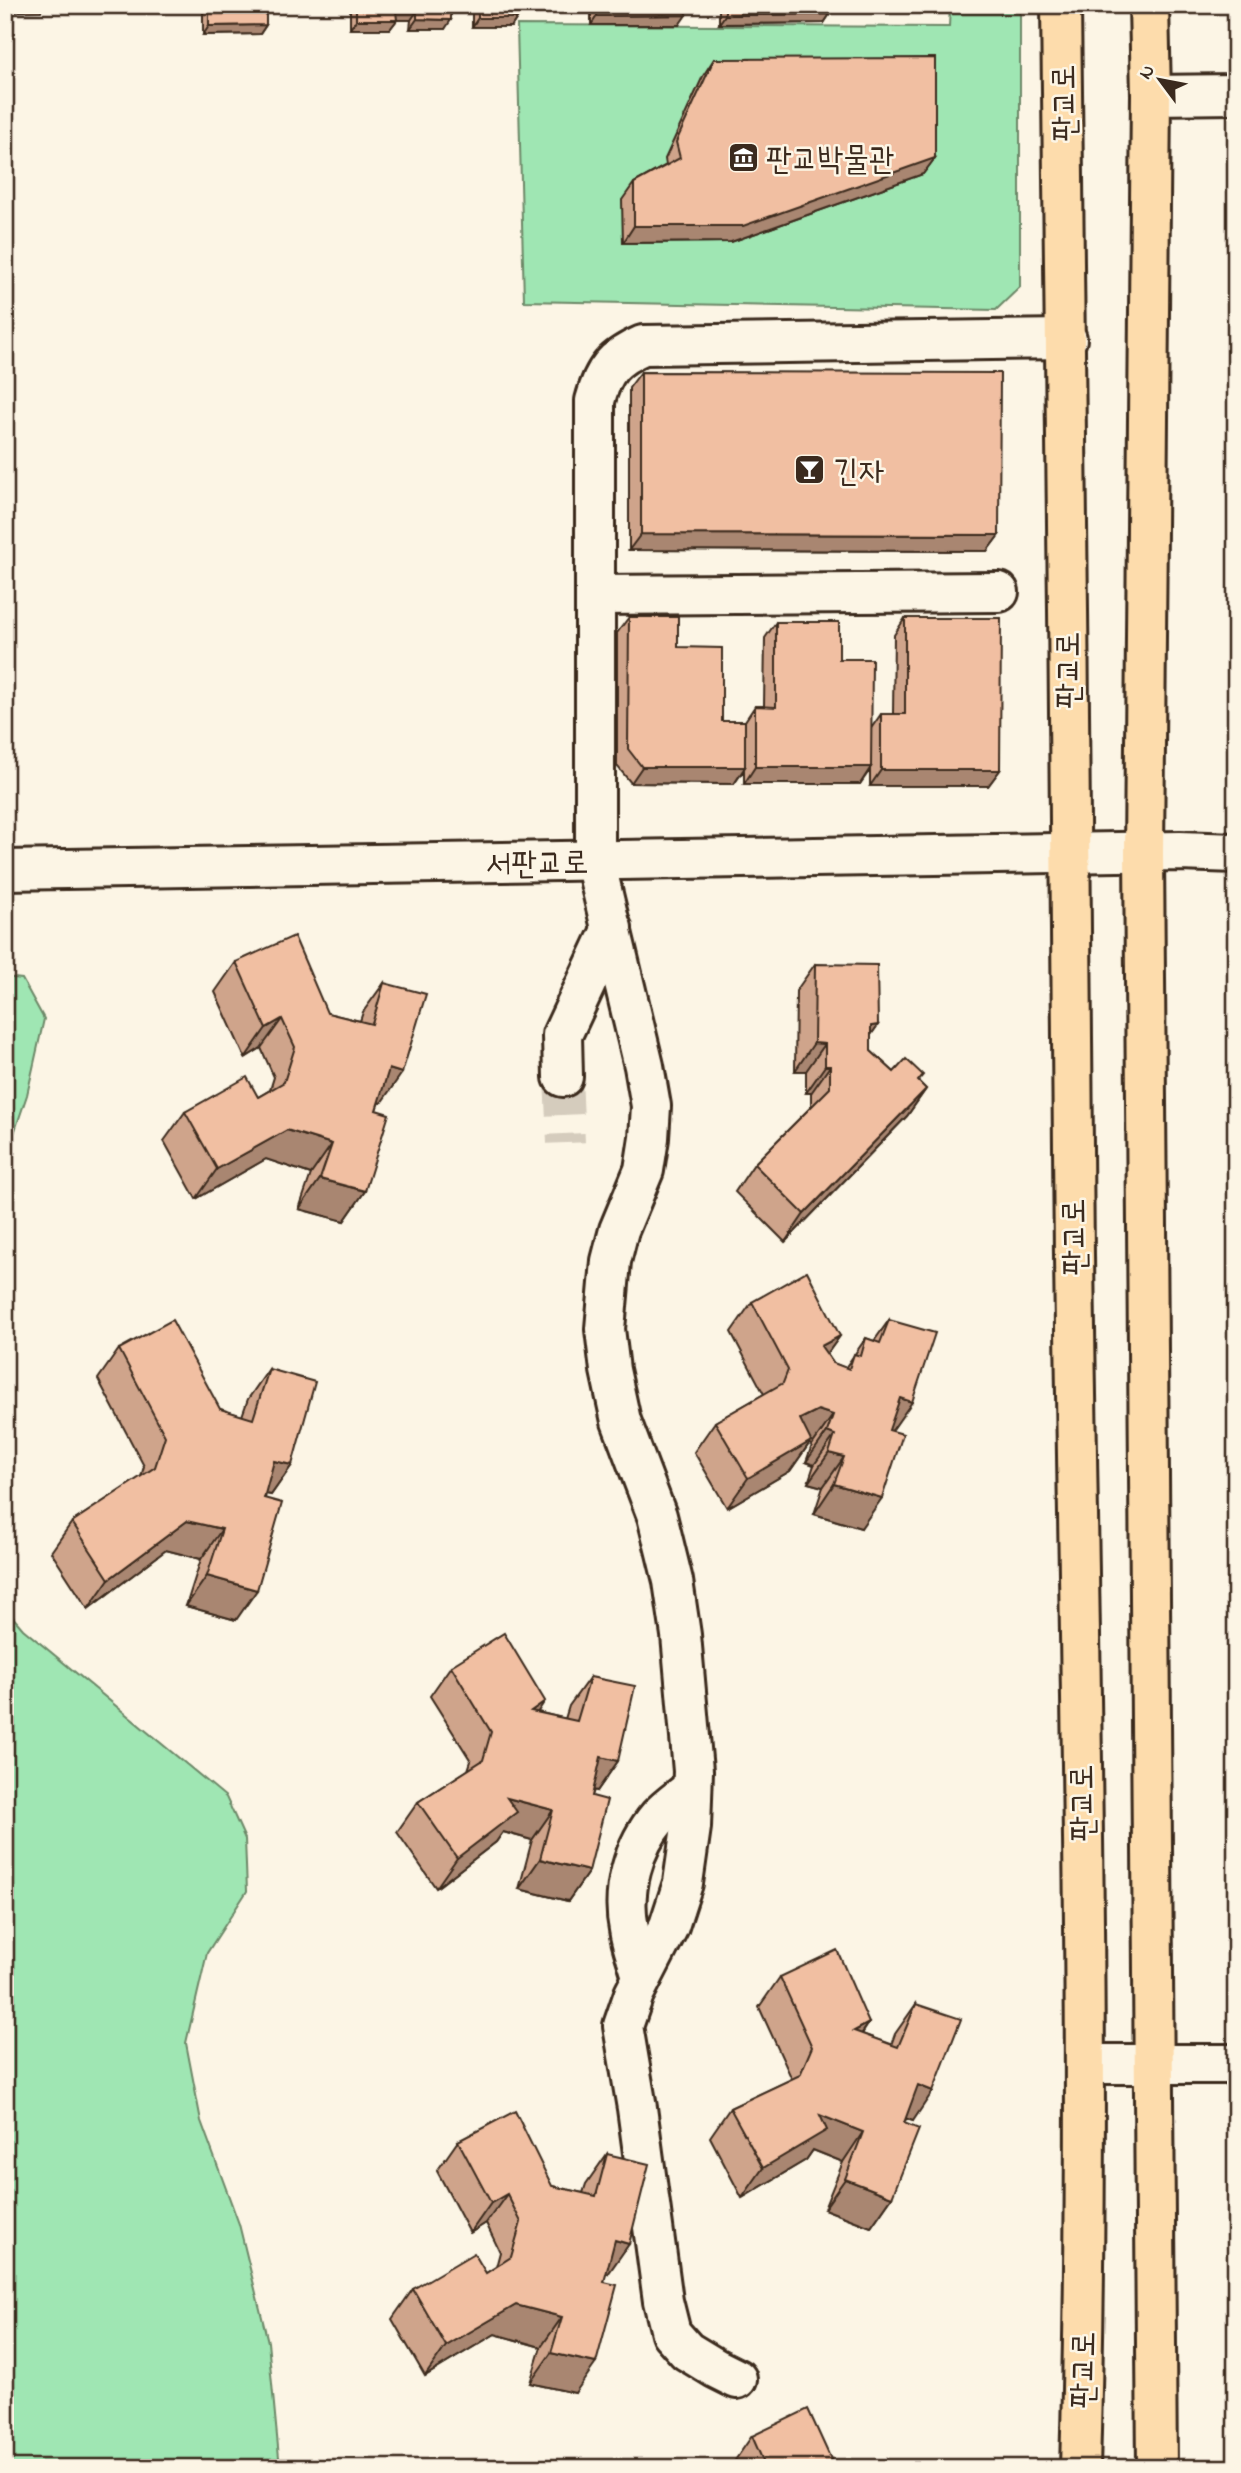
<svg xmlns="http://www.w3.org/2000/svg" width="1241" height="2473" font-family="'Indie Flower','Poor Story',sans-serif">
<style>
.green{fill:#9fe6b3;stroke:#6d8868;stroke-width:2}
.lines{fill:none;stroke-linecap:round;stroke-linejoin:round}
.minor-tunnel{stroke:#d5ccbd;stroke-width:38;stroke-dasharray:38 19;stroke-linecap:butt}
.minor-casing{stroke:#3b2a1e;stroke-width:44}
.major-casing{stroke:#3b2a1e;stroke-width:44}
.minor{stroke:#fcf5e5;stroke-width:38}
.major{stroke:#fddcac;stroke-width:38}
.wall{fill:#cfa48b;stroke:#3b2a1e;stroke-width:2}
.shaded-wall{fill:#a98671;stroke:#3b2a1e;stroke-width:2}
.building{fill:#f1bfa2;stroke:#3b2a1e;stroke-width:2}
.labels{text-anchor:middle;stroke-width:5;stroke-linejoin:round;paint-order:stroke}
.street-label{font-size:32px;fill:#3b2a1e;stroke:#fcf5e5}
.poi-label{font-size:32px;fill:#3b2a1e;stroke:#fcf5e5;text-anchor:start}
</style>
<rect width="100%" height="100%" fill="#fcf5e5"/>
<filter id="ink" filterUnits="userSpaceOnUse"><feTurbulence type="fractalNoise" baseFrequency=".0143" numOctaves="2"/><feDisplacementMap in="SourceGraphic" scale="14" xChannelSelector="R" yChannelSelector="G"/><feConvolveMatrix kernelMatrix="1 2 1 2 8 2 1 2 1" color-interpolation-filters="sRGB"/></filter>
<g filter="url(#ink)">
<g class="green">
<polygon points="950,5 1020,5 1020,287 996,310 524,301 517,25 949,27"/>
<polygon points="5,977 22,979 44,1019 27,1095 5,1160"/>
<polygon points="5,1608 23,1629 226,1797 245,1839 247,1891 207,1953 186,2043 201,2121 239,2224 268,2342 280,2468 5,2468"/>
</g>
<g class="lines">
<polyline class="minor-tunnel" points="563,1077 566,1143"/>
<defs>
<g id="minor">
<polyline points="1151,95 1236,94"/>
<polyline points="595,595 999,592"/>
<polyline points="5,870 1180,851 1236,853"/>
<polyline points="563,1077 562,1035 612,928"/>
<path d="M642 1977C638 1961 631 1945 629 1929 621 1891 633 1846 659 1816 668 1806 682 1797 692 1788"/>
<polyline points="1085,2064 1236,2064"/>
<path d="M737 2379 715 2368 687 2351 671 2333 663 2301 637 2108 623 2026 634 1994 669 1926 683 1883 691 1827 693 1771 681 1635 673 1581 657 1516 621 1421 610 1370 605 1329 611 1261 619 1230 644 1170 649 1138 651 1106 644 1066 595 861V401C603 370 613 358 643 345L1067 339"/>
</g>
<g id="major">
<path d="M1061 5C1069 422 1068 838 1074 1255 1079 1659 1092 2064 1080 2468"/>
<polyline points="1149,5 1151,95 1144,853 1157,2468"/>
</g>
</defs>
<use href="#minor" class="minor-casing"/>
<use href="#major" class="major-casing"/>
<use href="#minor" class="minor"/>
<use href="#major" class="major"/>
</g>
<g class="wall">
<polygon points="203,5 266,5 266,25 260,34 203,35"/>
<polygon points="350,5 451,5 445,29 410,29 411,20 397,20 390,29 350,29"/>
<polygon points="472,5 517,5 517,18 511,27 472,27"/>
<polygon points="591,5 686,5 679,25 591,25"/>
<polygon points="719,5 830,5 830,14 824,23 719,24"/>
<polygon points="714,59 935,158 923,174 731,242 623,243 622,200 634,183 666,165 665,159 703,76"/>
<polygon points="641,372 999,535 987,551 629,550 629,388"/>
<polygon points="629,617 678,647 722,721 745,721 755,706 764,706 765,638 776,622 839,659 872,727 881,714 893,714 894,635 905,618 1000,770 988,786 870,786 870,770 860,784 744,784 744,770 734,784 631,783 617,766 617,633"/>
<polygon points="236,962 327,1013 360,1021 363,1012 384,983 381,1103 379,1102 376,1110 365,1191 344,1221 299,1209 311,1174 266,1159 196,1199 164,1141 185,1112 258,1097 270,1090 274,1077 261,1048 245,1058 215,992"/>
<polygon points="815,964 878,1025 871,1035 871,1051 894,1072 918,1081 926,1089 907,1116 785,1242 735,1192 754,1164 811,1107 811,1093 806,1093 806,1071 795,1071 796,991"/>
<polygon points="752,1302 840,1336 827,1354 833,1363 845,1368 866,1338 874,1341 889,1320 892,1431 861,1528 814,1514 823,1487 808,1483 814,1465 806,1462 812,1445 809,1444 790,1471 727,1508 694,1452 715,1422 764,1394 731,1332"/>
<polygon points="119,1349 220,1409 242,1416 248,1399 269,1369 292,1465 271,1495 266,1494 236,1620 186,1606 201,1559 166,1550 88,1609 51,1552 72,1522 141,1477 144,1466 98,1379"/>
<polygon points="451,1666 538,1712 565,1719 569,1706 590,1677 618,1761 597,1791 594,1790 592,1796 589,1871 568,1901 519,1889 532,1840 503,1832 496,1842 436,1888 397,1832 418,1802 468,1770 471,1761 430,1696"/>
<polygon points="780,1977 869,2023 862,2034 891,2045 895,2034 916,2004 913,2121 906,2119 904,2123 892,2197 871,2227 824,2209 843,2162 813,2150 806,2160 742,2198 710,2137 730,2108 790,2080 791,2077 759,2007"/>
<polygon points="458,2141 552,2186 583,2193 586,2184 607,2154 608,2274 606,2273 575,2393 530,2383 541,2347 495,2334 425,2376 392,2319 413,2289 486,2273 496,2267 500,2252 486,2223 470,2233 437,2171"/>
<polygon points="752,2436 835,2468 732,2468 731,2466"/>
</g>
<g class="shaded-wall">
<polygon points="11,5 45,5 41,11 6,12"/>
<polygon points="396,11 417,11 411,20 390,20"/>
<polygon points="830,14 824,23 719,24 725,15"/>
<polygon points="686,15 679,25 591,25 597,16"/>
<polygon points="478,18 517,18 511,27 472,27"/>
<polygon points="417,19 451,20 445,29 410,29"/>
<polygon points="356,20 397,20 390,29 350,29"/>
<polygon points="266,25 260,34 203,35 209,26"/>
<polygon points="5,30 12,30 6,39 5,39"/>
<polygon points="935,158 923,174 731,242 623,243 634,226"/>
<polygon points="641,534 999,535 987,551 629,550"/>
<polygon points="642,767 745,767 734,784 631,783"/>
<polygon points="755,767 871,767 860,784 744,784"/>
<polygon points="881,770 1000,770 988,786 870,786"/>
<polygon points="282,1019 261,1048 245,1058 266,1028"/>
<polygon points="878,1025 859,1052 871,1026"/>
<polygon points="814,1043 825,1044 806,1071 795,1071"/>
<polygon points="825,1066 830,1066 811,1093 806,1093"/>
<polygon points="389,1069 402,1073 381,1103 368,1099"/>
<polygon points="926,1089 907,1116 785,1242 804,1214"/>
<polygon points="287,1130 332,1144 311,1174 266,1159 196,1199 217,1169"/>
<polygon points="320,1179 365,1191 344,1221 299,1209"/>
<polygon points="840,1336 819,1365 821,1346"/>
<polygon points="900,1398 912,1402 891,1432 879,1428"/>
<polygon points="818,1410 833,1415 812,1445 809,1444 790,1471 727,1508 748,1478 800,1419"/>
<polygon points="827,1432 835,1435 814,1465 806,1462"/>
<polygon points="829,1453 844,1457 823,1487 808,1483"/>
<polygon points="274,1461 292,1465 271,1495 254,1491"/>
<polygon points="834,1484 882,1498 861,1528 814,1514"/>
<polygon points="187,1521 222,1529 201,1559 166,1550 88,1609 109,1579"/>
<polygon points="207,1576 257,1590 236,1620 186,1606"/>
<polygon points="545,1701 525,1731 531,1711"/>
<polygon points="601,1757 618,1761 597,1791 581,1787"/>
<polygon points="507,1798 553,1810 532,1840 503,1832 496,1842 436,1888 457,1858"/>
<polygon points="540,1859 589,1871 568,1901 519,1889"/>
<polygon points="869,2023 848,2053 854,2031"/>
<polygon points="918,2085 933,2091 913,2121 897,2115"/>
<polygon points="820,2115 863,2132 843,2162 813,2150 806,2160 742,2198 763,2168"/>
<polygon points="845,2179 892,2197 871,2227 824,2209"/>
<polygon points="507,2194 486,2223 470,2233 491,2203"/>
<polygon points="615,2240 629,2244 608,2274 594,2270"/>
<polygon points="516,2305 562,2317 541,2347 495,2334 425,2376 446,2346"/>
<polygon points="551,2353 596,2363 575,2393 530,2383"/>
</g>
<g class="building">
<polygon points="5,5 13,5 12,30 5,30"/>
<polygon points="209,5 266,5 266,25 209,26"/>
<polygon points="356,5 451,5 451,20 417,19 417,11 396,11 397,20 356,20"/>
<rect x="478" y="5" width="39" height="13"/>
<polygon points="597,5 686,5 686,15 597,16"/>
<polygon points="725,5 830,5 830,14 725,15"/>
<polygon points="935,58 935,158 743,226 634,226 634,183 680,158 676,142 714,59"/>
<polygon points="641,372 1000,373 999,535 641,534"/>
<polygon points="629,617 678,617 678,647 722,648 722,721 745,721 745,767 642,767 628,749"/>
<polygon points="905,618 1001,618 1000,770 881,770 881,714 905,714"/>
<polygon points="776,622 839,622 839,659 872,659 871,767 755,767 755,706 776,707"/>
<polygon points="294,936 327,1013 372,1024 384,983 426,994 402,1073 389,1069 376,1110 389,1114 365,1191 320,1179 332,1144 287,1130 217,1169 185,1112 247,1077 258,1097 284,1082 295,1047 282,1019 266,1028 236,962"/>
<polygon points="815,964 877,965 878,1025 871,1026 871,1051 894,1072 906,1059 923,1075 918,1081 926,1089 804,1214 754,1164 830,1088 830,1066 825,1066 825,1044 814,1043"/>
<polygon points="807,1271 840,1336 821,1346 833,1363 849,1369 854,1354 861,1356 866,1338 880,1343 889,1320 935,1333 912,1402 900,1398 889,1430 903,1434 882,1498 834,1484 844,1457 829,1453 835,1435 827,1432 833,1415 818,1410 800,1419 811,1441 748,1478 715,1422 783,1383 788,1370 752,1302"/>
<polygon points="172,1320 220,1409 253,1419 269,1369 315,1382 292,1465 274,1461 264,1498 282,1503 257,1590 207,1576 222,1529 187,1521 109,1579 72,1522 155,1467 165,1436 119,1349"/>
<polygon points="504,1633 545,1701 531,1711 577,1721 590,1677 635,1686 618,1761 601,1757 592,1796 607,1800 589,1871 540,1859 553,1810 507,1798 517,1812 457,1858 418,1802 483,1760 491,1732 451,1666"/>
<polygon points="837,1950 869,2023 854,2031 898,2047 916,2004 961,2019 933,2091 918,2085 904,2123 919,2129 892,2197 845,2179 863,2132 820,2115 827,2130 763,2168 730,2108 800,2075 812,2047 780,1977"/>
<polygon points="515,2111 552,2186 596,2196 607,2154 649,2164 629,2244 615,2240 604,2282 617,2285 596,2363 551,2353 562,2317 516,2305 446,2346 413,2289 474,2253 486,2273 511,2257 521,2222 507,2194 491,2203 458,2141"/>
<polygon points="808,2409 835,2468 766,2468 752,2436"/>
<polygon points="888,2463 901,2468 886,2468"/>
</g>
</g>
<defs>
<symbol id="museum-square" viewBox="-11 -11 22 22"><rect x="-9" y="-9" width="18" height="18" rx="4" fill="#3b2a1e" stroke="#fcf5e5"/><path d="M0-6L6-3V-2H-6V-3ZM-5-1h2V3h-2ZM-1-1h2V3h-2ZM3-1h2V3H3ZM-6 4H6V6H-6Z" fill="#fff"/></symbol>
<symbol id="bar-square" viewBox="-11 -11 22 22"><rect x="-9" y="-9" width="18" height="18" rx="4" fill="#3b2a1e" stroke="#fcf5e5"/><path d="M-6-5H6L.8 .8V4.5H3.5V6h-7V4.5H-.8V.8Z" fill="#fff"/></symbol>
</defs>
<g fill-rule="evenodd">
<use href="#museum-square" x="726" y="140" width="35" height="35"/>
<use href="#bar-square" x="792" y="452" width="35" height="35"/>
</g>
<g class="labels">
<g class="street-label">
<text transform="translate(1063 103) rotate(-91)" y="11">판교로</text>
<text transform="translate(1067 670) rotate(-90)" y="11">판교로</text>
<text transform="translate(537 862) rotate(-1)" y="11">서판교로</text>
<text transform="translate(1073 1237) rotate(-91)" y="11">판교로</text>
<text transform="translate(1081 1803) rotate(-91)" y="11">판교로</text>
<text transform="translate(1082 2370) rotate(-89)" y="11">판교로</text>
</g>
<g class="poi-label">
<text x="766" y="169">판교박물관</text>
<text x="833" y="481">긴자</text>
</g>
</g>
<rect width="1241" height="2473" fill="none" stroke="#fcf5e5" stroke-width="28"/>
<rect x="14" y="14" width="1213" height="2445" fill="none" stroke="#3b2a1e" stroke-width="2.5" filter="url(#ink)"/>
<g transform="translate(1160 80) rotate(302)" stroke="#fcf5e5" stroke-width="5" paint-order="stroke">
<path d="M0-5L12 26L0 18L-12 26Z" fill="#3b2a1e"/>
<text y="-10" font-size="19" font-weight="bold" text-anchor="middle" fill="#3b2a1e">N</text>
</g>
</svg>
